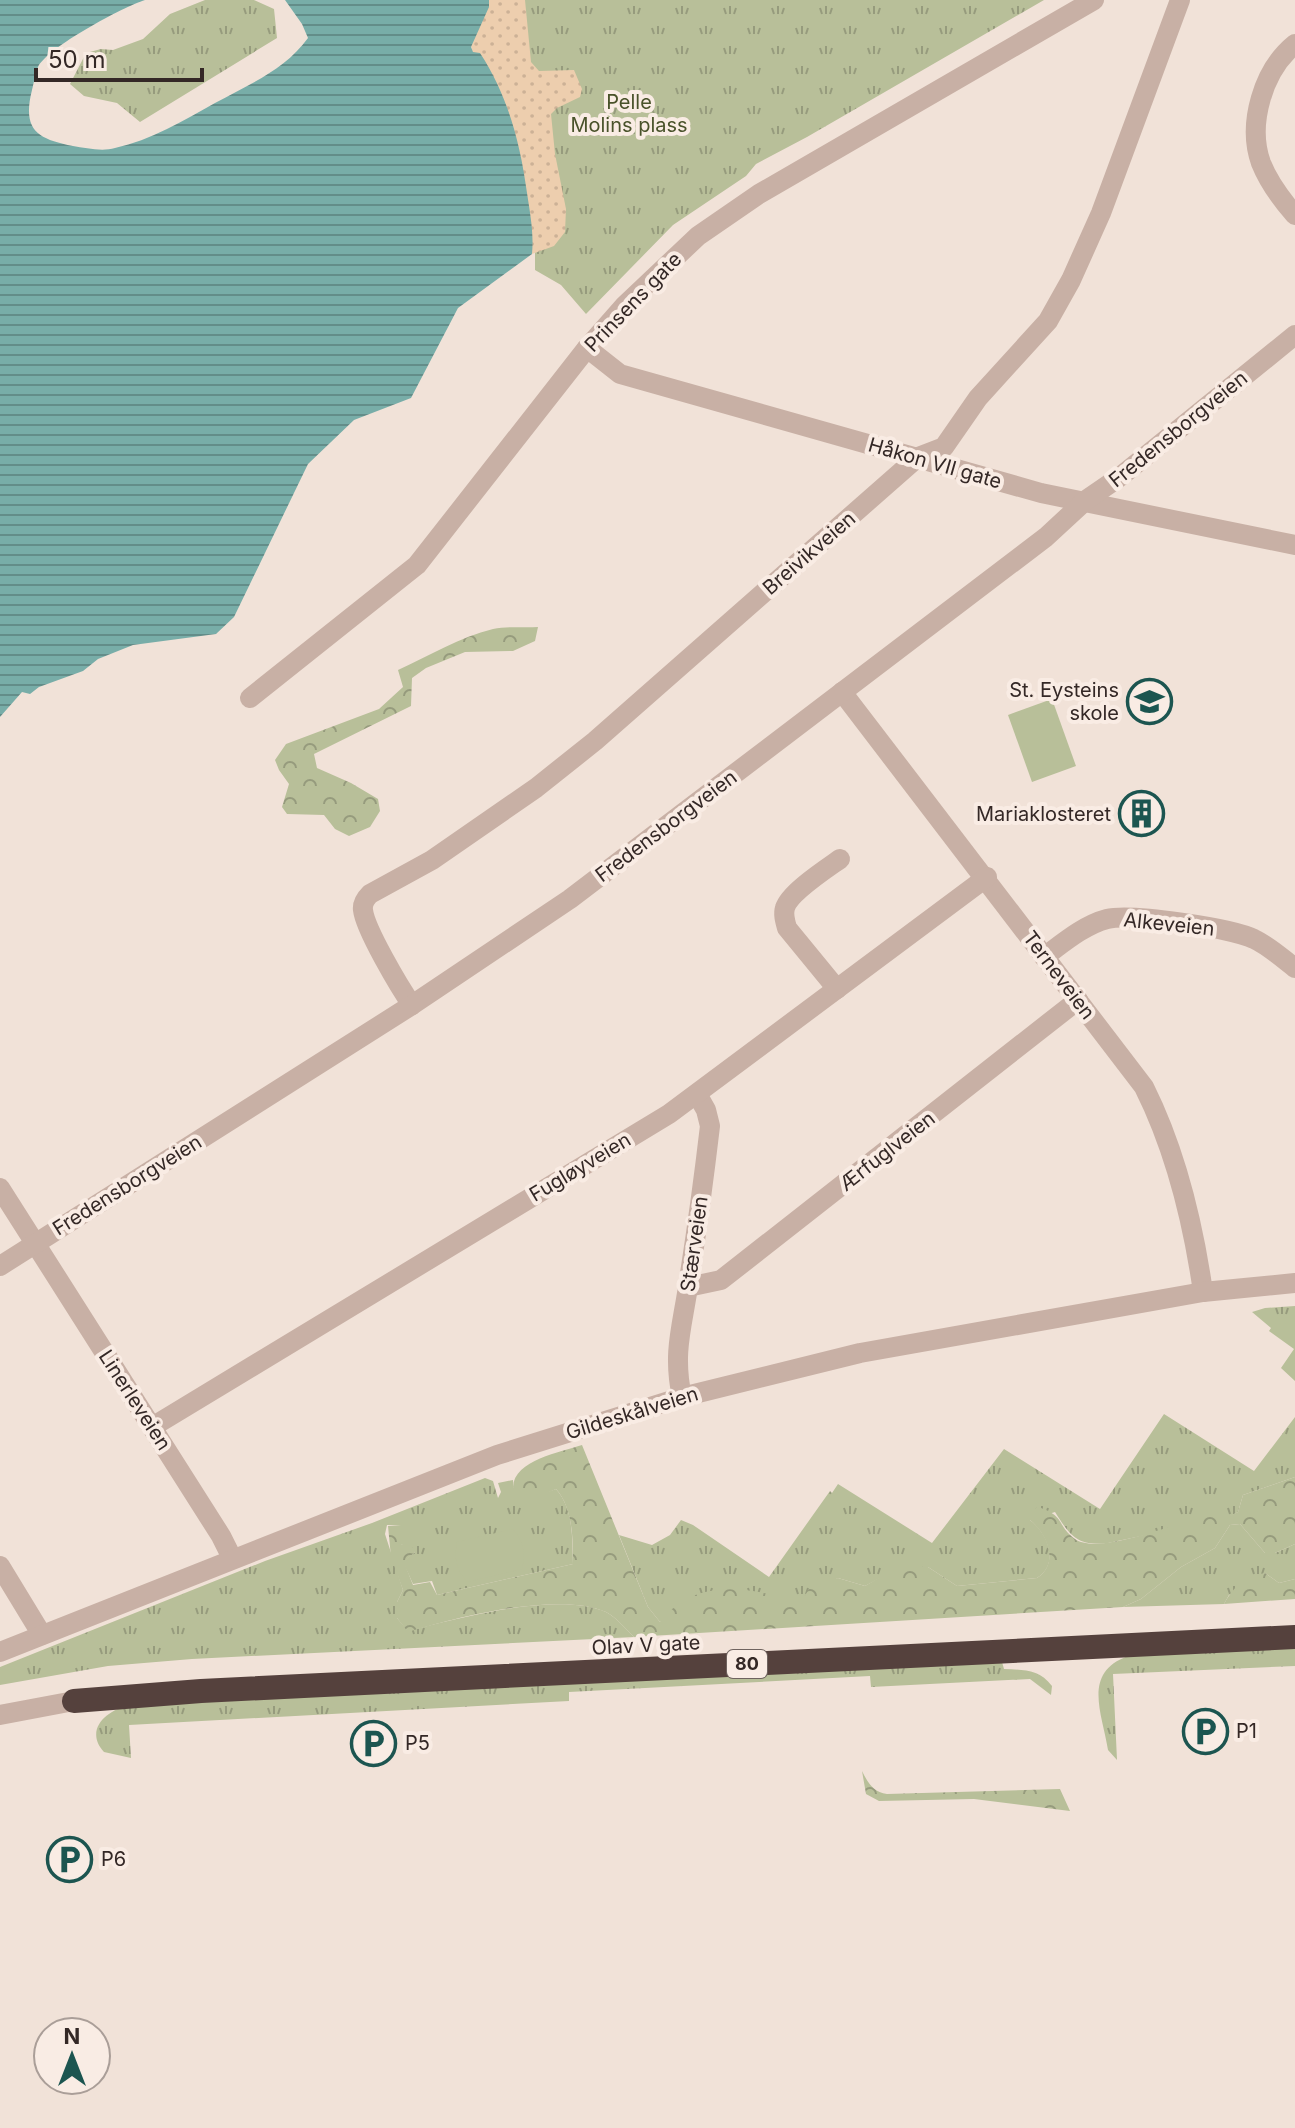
<svg xmlns="http://www.w3.org/2000/svg" width="1295" height="2128" font-family="Inter,sans-serif">
<style>
.grass{fill:url(#grass-tufts)}
.forest{fill:url(#forest-crowns)}
.sand{fill:url(#sand-dots)}
.pitch{fill:#b8bf99}
.water{fill:url(#water-rules)}
.lines{fill:none;stroke-linecap:round;stroke-linejoin:round}
.minor{stroke:#c8b0a5;stroke-width:20}
.highway{stroke:#55413d;stroke-width:24}
.labels{text-anchor:middle;stroke-width:8;stroke-linejoin:round;paint-order:stroke}
.shield{fill:#f9ece4;stroke:#6f635f;stroke-width:2}
.shield-label{font-size:18px;font-weight:bold;fill:#342826}
.park-label{font-size:20px;fill:#49522a;stroke:#f9ece4}
.street-label{font-size:20px;fill:#342826;stroke:#f9ece4}
.poi-label{font-size:20px;fill:#342826;stroke:#f9ece4;text-anchor:start}
</style>
<defs>
<pattern id="grass-tufts" width="24" height="20" patternUnits="userSpaceOnUse" patternTransform="scale(2)"><rect width="24" height="20" fill="#b8bf99"/><path d="M3 7l-1-3M5 7V3M7 7l1-3M15 17l-1-3M17 17v-4M19 17l1-3" fill="none" stroke="#969b7d"/></pattern>
<pattern id="forest-crowns" width="20" height="18" patternUnits="userSpaceOnUse" patternTransform="scale(2)"><rect width="20" height="18" fill="#b8bf99"/><path d="M2 6a3 3 0 1 1 6 0M12 15a3 3 0 1 1 6 0" fill="none" stroke="#969b7d"/></pattern>
<pattern id="sand-dots" width="8" height="8" patternUnits="userSpaceOnUse" patternTransform="scale(2)"><rect width="8" height="8" fill="#edceae"/><path d="M2 2h.1M6 6h.1" fill="none" stroke="#ccb196" stroke-width="1.8" stroke-linecap="round"/></pattern>
<pattern id="water-rules" width="6" height="5" patternUnits="userSpaceOnUse" patternTransform="scale(2)"><rect width="6" height="5" fill="#78ada8"/><path d="M0 2.5h6" fill="none" stroke="#638d89"/></pattern>
</defs>
<rect width="100%" height="100%" fill="#f1e2d8"/>
<g class="grass">
<polygon points="205,0 254,0 274,9 277,38 140,122 117,103 84,96 70,84 86,53 101,49 113,50 143,39 170,14"/>
<polygon points="489,0 1044,0 807,137 756,164 746,176 673,225 586,314 561,285 535,270 535,253"/>
<polygon points="1295,1306 1295,1381 1281,1368 1294,1349 1269,1331 1271,1328 1252,1312 1265,1308"/>
<path d="M1164 1414 1254 1471 1295 1417V1477L1243 1495 1238 1512 1227 1518 1108 1543C1077 1546 1071 1537 1055 1512L1030 1520C1048 1534 1060 1563 1037 1578L957 1586 928 1567 880 1578 865 1586 838 1578 808 1593 803 1601 787 1602 722 1590 660 1622 648 1607 619 1535 652 1545 670 1535 681 1520 693 1525 769 1577 830 1491 832 1493 838 1484 932 1543 1004 1449 1100 1509Z"/>
<path d="M485 1478 493 1481 498 1498 501 1492 498 1483 513 1480V1487L539 1495 556 1489C574 1509 572 1539 573 1564L437 1595 432 1581 413 1584 403 1562 415 1552 401 1544V1525H387L385 1534 403 1590 397 1602V1618L408 1631C458 1618 558 1591 606 1612 616 1617 626 1629 634 1637L192 1659 108 1666 0 1685V1667L265 1561 372 1523Z"/>
<polygon points="1240,1524 1265,1553 1275,1553 1295,1544 1295,1579 1279,1583 1265,1573 1229,1595 1224,1604 1123,1607 1141,1599 1181,1567 1215,1548 1230,1525"/>
<path d="M1295 1647V1666L1113 1674 1117 1760 1108 1750C1102 1712 1082 1673 1128 1656Z"/>
<path d="M1002 1662 1004 1669C1024 1670 1039 1669 1052 1686L1051 1695 1030 1679 871 1687 870 1676 569 1692V1701L129 1725 131 1758 104 1752C84 1730 106 1710 130 1705Z"/>
</g>
<g class="forest">
<path d="M538 627 535 641 513 651 465 652 426 668 412 678 411 706 314 754 317 768 351 783 378 799 380 811 370 827 349 836 335 829 324 815 287 814 282 807 289 784 279 770 275 760 286 744 379 709 403 687 398 670C429 656 460 637 493 629 507 626 524 628 538 627Z"/>
<path d="M582 1445 648 1607 660 1622C685 1590 719 1585 759 1592 775 1595 786 1602 802 1601L811 1585 838 1578 865 1586 904 1563 928 1567 957 1586 1037 1578C1060 1563 1047 1534 1030 1520L1029 1511 1038 1507C1066 1516 1056 1525 1075 1539 1098 1556 1180 1522 1208 1514L1220 1512 1227 1517 1238 1512 1243 1495 1295 1477V1544L1275 1553H1265L1240 1524 1230 1525 1215 1548 1181 1567 1141 1599 1123 1607 634 1637C626 1629 616 1617 606 1612 560 1591 456 1617 408 1632L397 1618V1602L403 1590 391 1557 388 1526 401 1525V1544L414 1548 415 1552 404 1562 413 1585 430 1582 437 1595 573 1564C573 1540 573 1508 556 1489L536 1498H524L513 1487C514 1460 561 1452 582 1445Z"/>
<path d="M1265 1573 1279 1583 1295 1579V1599L1224 1604C1234 1586 1245 1576 1265 1573Z"/>
<path d="M862 1771C868 1783 873 1792 887 1794L1060 1789 1070 1811 974 1799 879 1801 866 1794Z"/>
</g>
<polygon class="sand" points="480,0 525,0 531,62 539,71 574,70 582,89 580,97 557,108 551,114 555,154 566,209 565,232 554,246 532,254 520,238 474,58 471,46"/>
<g class="pitch">
<polygon points="1052,699 1076,766 1032,782 1008,715"/>
<path d="M513 1529C523 1541 526 1554 522 1569L467 1582C456 1569 454 1559 457 1542Z"/>
</g>
<path class="water" d="M0 0H145C123 7 48 47 38 67 35 73 34 83 32 90 22 130 37 139 73 146 86 148 102 152 115 148 151 140 183 121 215 103 248 85 285 70 308 38L302 24 285 0H489V7L471 47 473 52 480 53C508 96 520 142 527 193 530 213 534 233 532 254L458 308 411 398 354 420 308 464 234 617 216 634 133 645 98 659 83 671 39 687 30 694 22 692 0 717Z"/>
<g class="lines">
<g class="minor">
<path d="M1295 44C1263 70 1247 124 1261 163 1269 183 1281 199 1295 215"/>
<polyline points="587,348 620,374 1041,493 1295,545"/>
<path d="M842 692 1144 1087C1176 1151 1193 1222 1203 1292"/>
<polyline points="250,698 417,565 587,348 624,306 698,236 759,194 1094,0"/>
<path d="M1044 957C1063 943 1084 925 1107 919 1131 913 1232 928 1254 939 1269 946 1282 958 1295 968"/>
<path d="M837 989 787 928C785 921 783 914 785 908 789 893 826 869 840 859"/>
<path d="M412 1005C400 988 365 929 363 910 362 903 366 898 370 894L432 860 536 788 595 741 918 457 944 447 978 398 1048 321 1071 280 1101 213 1180 0"/>
<polyline points="0,1188 221,1536 232,1558"/>
<polyline points="0,1266 412,1005 570,899 1046,537 1086,500 1121,476 1295,335"/>
<polyline points="688,1287 721,1280 1078,1000"/>
<path d="M682 1397C672 1351 683 1325 689 1280 697 1229 704 1177 710 1126L706 1110 697 1094"/>
<polyline points="152,1427 669,1114 987,877"/>
<polyline points="0,1566 42,1635"/>
<polyline points="0,1652 497,1455 682,1397 860,1353 1203,1292 1295,1283"/>
<polyline points="0,1715 74,1701"/>
</g>
<polyline class="highway" points="74,1701 201,1691 1295,1637"/>
</g>
<defs>
<symbol id="school-ring" viewBox="-11 -11 22 22"><circle r="9.5" fill="#f9ece4" stroke="#1c5550" stroke-width="1.5"/><path d="M0-5L7-2L0 1L-7-2ZM-4 1L0 2.5L4 1V4Q0 6-4 4Z" fill="#1c5550"/></symbol>
<symbol id="building-ring" viewBox="-11 -11 22 22"><circle r="9.5" fill="#f9ece4" stroke="#1c5550" stroke-width="1.5"/><path d="M-4-6H4V6H1V3H-1V6H-4ZM-2.5-4.3h1.7v1.8h-1.7ZM.8-4.3h1.7v1.8H.8ZM-2.5-1h1.7V.8h-1.7ZM.8-1h1.7V.8H.8Z" fill="#1c5550"/></symbol>
<symbol id="parking-ring" viewBox="-11 -11 22 22"><circle r="9.5" fill="#f9ece4" stroke="#1c5550" stroke-width="1.5"/><path d="M-3.5-5.5H1a3.5 3.5 0 0 1 0 7H-1V5.5H-3.5ZM-1-3.4V-.6H.8a1.4 1.4 0 0 0 0-2.8Z" fill="#1c5550"/></symbol>
</defs>
<g fill-rule="evenodd">
<use href="#school-ring" x="1124" y="676" width="51" height="51"/>
<use href="#building-ring" x="1116" y="788" width="51" height="51"/>
<use href="#parking-ring" x="1180" y="1706" width="51" height="51"/>
<use href="#parking-ring" x="348" y="1718" width="51" height="51"/>
<use href="#parking-ring" x="44" y="1834" width="51" height="51"/>
</g>
<g class="labels">
<rect class="shield" x="727" y="1650" width="40" height="28" rx="6"/>
<g class="shield-label">
<text x="747" y="1670">80</text>
</g>
<g class="park-label">
<text x="629" y="109">Pelle<tspan x="629" dy="23">Molins plass</tspan></text>
</g>
<g class="street-label">
<text transform="translate(633 302) rotate(-46)" y="7">Prinsens gate</text>
<text transform="translate(1178 429) rotate(-39)" y="7">Fredensborgveien</text>
<text transform="translate(935 463) rotate(16)" y="7">Håkon VII gate</text>
<text transform="translate(809 553) rotate(-41)" y="7">Breivikveien</text>
<text transform="translate(666 826) rotate(-37)" y="7">Fredensborgveien</text>
<text transform="translate(1169 924) rotate(6)" y="7">Alkeveien</text>
<text transform="translate(1059 975) rotate(53)" y="7">Terneveien</text>
<text transform="translate(887 1151) rotate(-38)" y="7">Ærfuglveien</text>
<text transform="translate(580 1167) rotate(-31)" y="7">Fugløyveien</text>
<text transform="translate(127 1185) rotate(-32)" y="7">Fredensborgveien</text>
<text transform="translate(694 1244) rotate(-82)" y="7">Stærveien</text>
<text transform="translate(135 1400) rotate(57)" y="7">Linerleveien</text>
<text transform="translate(632 1413) rotate(-17)" y="7">Gildeskålveien</text>
<text transform="translate(646 1645) rotate(-3)" y="7">Olav V gate</text>
</g>
<g class="poi-label">
<text x="1119" y="697" text-anchor="end">St. Eysteins<tspan x="1119" dy="23">skole</tspan></text>
<text x="1111" y="821" text-anchor="end">Mariaklosteret</text>
<text x="1236" y="1738">P1</text>
<text x="405" y="1750">P5</text>
<text x="101" y="1866">P6</text>
</g>
</g>
<g transform="translate(72 2056)"><circle r="38" fill="#f9ece4" stroke="#aa9e98" stroke-width="2"/>
<path d="M0-6L14 30L0 20L-14 30Z" fill="#1c5550"/>
<text y="-12" font-size="22" font-weight="bold" text-anchor="middle" fill="#342826">N</text>
</g>
<path d="M36 68v12h166v-12" fill="none" stroke="#342826" stroke-width="4"/>
<text x="48" y="68" font-size="24" fill="#342826" stroke="#f9ece4" stroke-width="6" paint-order="stroke">50 m</text>
</svg>
